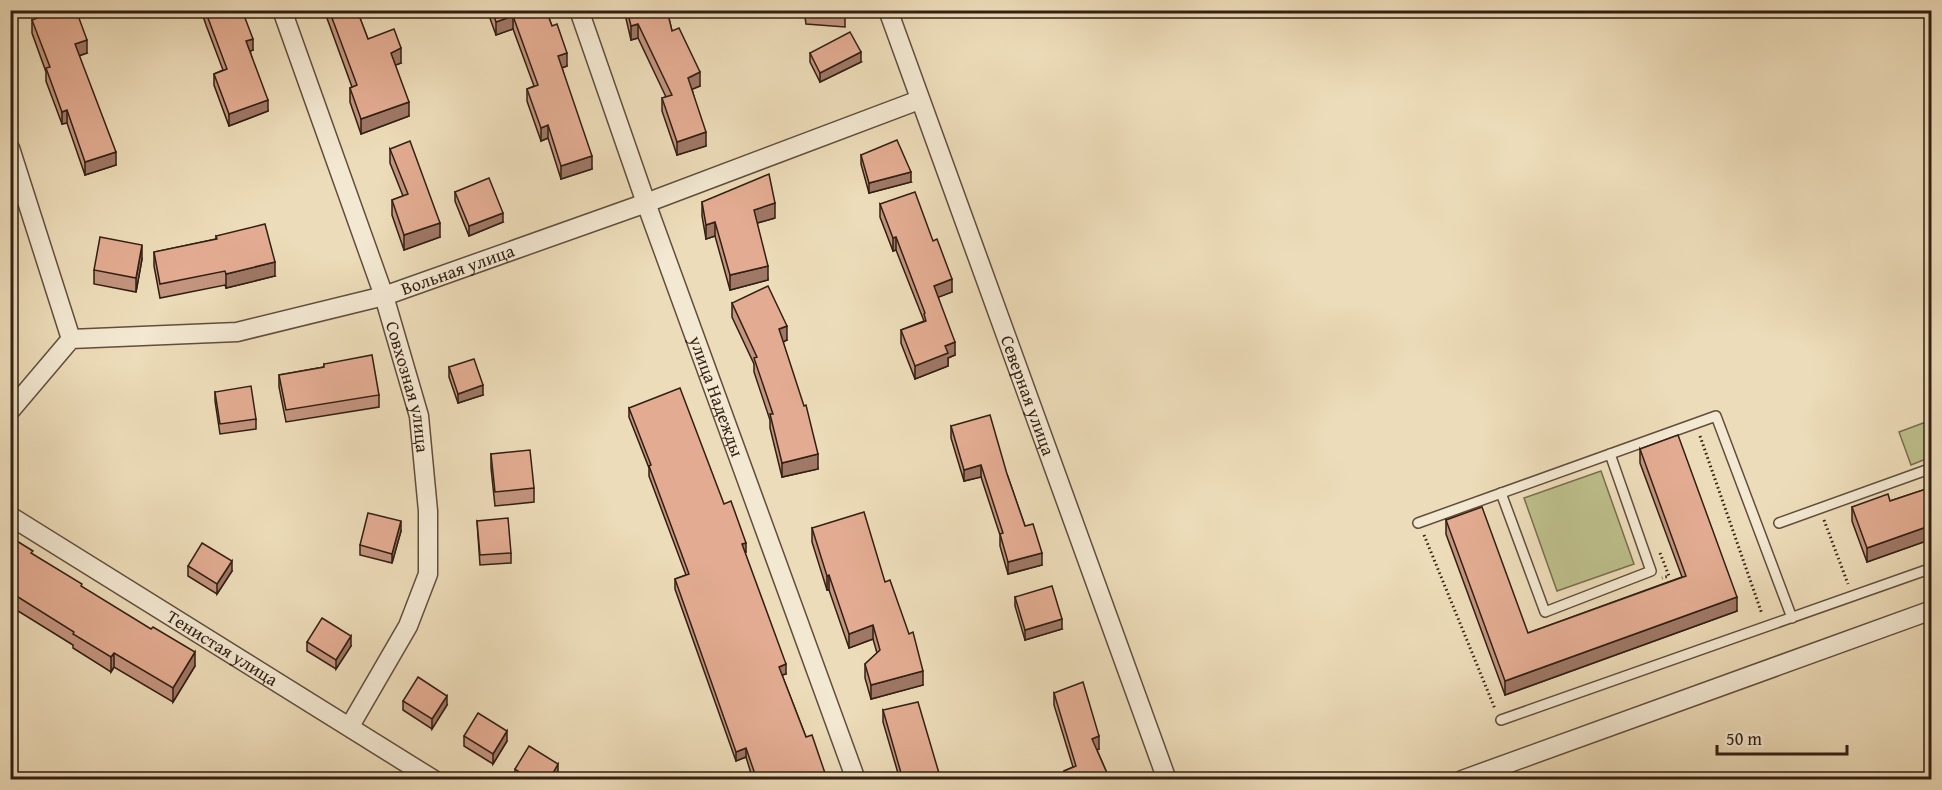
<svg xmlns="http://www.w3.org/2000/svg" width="1942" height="790" font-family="'Gentium Book Plus',serif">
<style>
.green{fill:#bdbf8b;stroke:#786f4f;stroke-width:1.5}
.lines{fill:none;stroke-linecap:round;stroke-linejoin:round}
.service-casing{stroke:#614e3c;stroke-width:12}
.minor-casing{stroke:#614e3c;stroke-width:21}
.path{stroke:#321f13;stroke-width:3;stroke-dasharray:1.5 3;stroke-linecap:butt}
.service{stroke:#f3e8d2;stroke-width:9}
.minor{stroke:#f3e8d2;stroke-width:18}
.wall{fill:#c3947e;stroke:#321f13;stroke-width:1.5}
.shaded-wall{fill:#9f7866;stroke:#321f13;stroke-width:1.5}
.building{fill:#e3ac92;stroke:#321f13;stroke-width:1.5}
.labels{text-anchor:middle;stroke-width:4.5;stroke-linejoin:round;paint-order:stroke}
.street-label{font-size:18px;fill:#321f13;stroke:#f3e8d2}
</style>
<rect width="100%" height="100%" fill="#eddcb9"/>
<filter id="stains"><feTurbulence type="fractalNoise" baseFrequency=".00333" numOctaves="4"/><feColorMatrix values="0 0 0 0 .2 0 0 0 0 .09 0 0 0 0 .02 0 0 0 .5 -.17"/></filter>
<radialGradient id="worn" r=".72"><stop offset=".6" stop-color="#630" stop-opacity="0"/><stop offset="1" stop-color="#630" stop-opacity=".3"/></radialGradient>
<g class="green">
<polygon points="1931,420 1931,457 1911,465 1899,432"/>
<polygon points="1601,471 1634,564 1557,591 1524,498"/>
</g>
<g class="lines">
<defs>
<g id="service">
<polyline points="1501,493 1545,612 1651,571 1610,454"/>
<polyline points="1418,523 1716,416 1792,618"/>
<polyline points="1779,523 1932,468"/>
<polyline points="1501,720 1932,568"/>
</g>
<g id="minor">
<path id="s1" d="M282 10 384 296 419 416 428 511V574L408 626 350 726"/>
<path id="s2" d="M579 10 646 203 856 780"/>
<path id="s3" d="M888 10 1167 780"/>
<polyline points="10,148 71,339"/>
<path id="s4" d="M10 411 71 339 237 332 384 296 646 203 919 100"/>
<path id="s5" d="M10 516 434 780"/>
<polyline points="1462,780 1932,610"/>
</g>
</defs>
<use href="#service" class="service-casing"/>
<use href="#minor" class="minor-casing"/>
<g class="path">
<polyline points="1700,436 1762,614"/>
<polyline points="1824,520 1848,584"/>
<polyline points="1424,535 1495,709"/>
<polyline points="1660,553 1669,576 1662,578"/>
</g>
<use href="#service" class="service"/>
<use href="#minor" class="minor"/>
</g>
<g class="wall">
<polygon points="201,10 231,10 253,50 250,51 268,111 229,126 214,85 214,74 223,70 206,25"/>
<polygon points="324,10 375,10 359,16 368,39 401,63 395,65 409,116 361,134 350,102 350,88 352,87"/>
<polygon points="487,10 546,10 567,66 562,68 592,169 561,179 548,138 541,141 527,101 527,89 534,86 513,29 496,35"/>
<polygon points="624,10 667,10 672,31 700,86 692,89 706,146 677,155 662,111 662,98 666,97 638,38 631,40"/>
<polygon points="804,10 845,10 845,27 806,24"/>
<polygon points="32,20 87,53 79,56 116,165 85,175 67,123 62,124 46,81 46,72 32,33"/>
<polygon points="810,53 861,62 820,82 810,62"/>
<polygon points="390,149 440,237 404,250 392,215 392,200 403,196 390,163"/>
<polygon points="861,155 911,182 869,193 861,164"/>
<polygon points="455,192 503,222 469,236 455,201"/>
<polygon points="702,202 775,218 757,223 768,280 730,290 715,236 706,239 702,216"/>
<polygon points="880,204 952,292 938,297 955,355 948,358 948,366 915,379 901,343 901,330 924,321 896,250 893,251 880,217"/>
<polygon points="216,236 275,276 226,288 225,285 160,298 154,266 154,252 216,239"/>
<polygon points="142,259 136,292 94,284 94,270"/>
<polygon points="732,303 787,340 783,342 818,469 782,477 770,428 770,420 754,372 754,364 732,317"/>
<polygon points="324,364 379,395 379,407 286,422 279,387 279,375 324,367"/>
<polygon points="449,367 483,395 458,403 449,377"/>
<polygon points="215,392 256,419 256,429 220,434 215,401"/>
<polygon points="629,408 724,504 746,552 745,553 786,674 782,675 806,737 827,780 753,780 746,757 736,761 675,589 675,579 686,575 649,476 649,468 629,417"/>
<polygon points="951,426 1007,474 1025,526 1042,565 1008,574 1000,546 1000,535 981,477 964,481 951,438"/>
<polygon points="1640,449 1737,611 1505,695 1446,534 1446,520 1528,633 1682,577 1640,463"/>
<polygon points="491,454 534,488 534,502 495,506 491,468"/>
<polygon points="1932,487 1932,539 1867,562 1852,521 1852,507 1890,501"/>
<polygon points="477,521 511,553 511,563 480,565"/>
<polygon points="812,528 885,582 923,685 871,699 865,678 865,664 877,653 873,639 849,648 829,590 827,590 812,542"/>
<polygon points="401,531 392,563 360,555 360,545"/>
<polygon points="10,540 82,587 195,666 173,702 114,667 111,672 73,648 73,645 10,606"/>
<polygon points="188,566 232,571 217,594 188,576"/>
<polygon points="1015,597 1062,629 1025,640 1015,606"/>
<polygon points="307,642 351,646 336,669 307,651"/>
<polygon points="1054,693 1099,749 1097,750 1110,780 1064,780 1064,771 1073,767 1054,705"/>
<polygon points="403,701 447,705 432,729 403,710"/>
<polygon points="883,710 941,780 900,780 883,722"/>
<polygon points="464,736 507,741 493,764 464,746"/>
<polygon points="515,769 558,774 555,780 516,780 515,779"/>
</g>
<g class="shaded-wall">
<polygon points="354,10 375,10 354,18"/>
<polygon points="513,16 513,29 496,35 496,22"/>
<polygon points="638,24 638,38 631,40 631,26"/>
<polygon points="253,39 253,50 246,53 246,41"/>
<polygon points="87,40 87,53 75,57 75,44"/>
<polygon points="401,48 401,63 391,67 391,53"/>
<polygon points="861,52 861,62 820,82 820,73"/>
<polygon points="567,53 567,66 558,69 558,56"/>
<polygon points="700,72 700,86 688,91 688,78"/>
<polygon points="268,100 268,111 229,126 229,114"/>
<polygon points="409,102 409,116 361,134 361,119"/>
<polygon points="67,110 67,123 62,124 62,112"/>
<polygon points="548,125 548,138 541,141 541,128"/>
<polygon points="706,132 706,146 677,155 677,142"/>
<polygon points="116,152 116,165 85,175 85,162"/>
<polygon points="592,156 592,169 561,179 561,166"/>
<polygon points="911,172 911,182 869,193 869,183"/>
<polygon points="775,203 775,218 754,224 754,210"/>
<polygon points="503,213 503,222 469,236 469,226"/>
<polygon points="715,222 715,236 706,239 706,225"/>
<polygon points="440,223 440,237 404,250 404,235"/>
<polygon points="896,237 896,250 893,251 893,238"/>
<polygon points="142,245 142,259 136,292 136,278"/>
<polygon points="275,262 275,276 226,288 226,274"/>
<polygon points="768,266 768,280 730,290 730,275"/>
<polygon points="952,279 952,292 934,299 934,286"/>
<polygon points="787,326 787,340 779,344 779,329"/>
<polygon points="955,342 955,355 948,358 948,366 915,379 915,366 945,346"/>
<polygon points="483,385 483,395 458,403 458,394"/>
<polygon points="818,454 818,469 782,477 782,463"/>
<polygon points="981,465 981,477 964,481 964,470"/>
<polygon points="401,521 401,531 392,563 392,554"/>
<polygon points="1932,525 1932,539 1867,562 1867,548"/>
<polygon points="746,543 746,552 742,554 742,544"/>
<polygon points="1042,553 1042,565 1008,574 1008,562"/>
<polygon points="232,561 232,571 217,594 217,584"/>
<polygon points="829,575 829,590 827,590 827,576"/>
<polygon points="1737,597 1737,611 1505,695 1505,681"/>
<polygon points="1062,619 1062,629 1025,640 1025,630"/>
<polygon points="873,625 873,639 849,648 849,634"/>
<polygon points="351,636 351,646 336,669 336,660"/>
<polygon points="195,652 195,666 173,702 173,688"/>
<polygon points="114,653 114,667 111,672 111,657"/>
<polygon points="786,664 786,674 779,676 779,667"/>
<polygon points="923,671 923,685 871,699 871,685"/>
<polygon points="447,696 447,705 432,729 432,719"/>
<polygon points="507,731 507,741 493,764 493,754"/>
<polygon points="1099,736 1099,749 1092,752 1092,739"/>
<polygon points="746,748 746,757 736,761 736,752"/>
<polygon points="558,764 558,774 555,780 549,780"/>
</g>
<g class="building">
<polygon points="58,10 76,10 87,40 75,44 116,152 85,162 67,110 62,112 46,68 50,67 32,20"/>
<polygon points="205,10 242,10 253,39 246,41 268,100 229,114 214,74 227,69"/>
<polygon points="329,10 357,10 368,39 394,29 401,48 391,53 409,102 361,119 350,88 357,85"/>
<polygon points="492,10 546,10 552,26 557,24 567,53 558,56 592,156 561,166 548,125 541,128 527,89 538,85 513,16 496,22"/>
<polygon points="627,10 667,10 672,31 679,28 700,72 688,78 706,132 677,142 662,98 672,95 638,24 631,26"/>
<polygon points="806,10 845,10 845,14 806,11"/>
<polygon points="850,32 861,52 820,73 810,53"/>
<polygon points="897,140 911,172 869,183 861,155"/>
<polygon points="410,141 440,223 404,235 392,200 408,194 390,149"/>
<polygon points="769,174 775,203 754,210 768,266 730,275 715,222 706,225 702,202"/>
<polygon points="489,178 503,213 469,226 455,192"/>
<polygon points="915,192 933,241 937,239 952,279 934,286 955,342 945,346 948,353 915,366 901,330 926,321 924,314 925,313 896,237 893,238 880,204"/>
<polygon points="265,224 275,262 226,274 225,271 160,284 154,252 217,239 216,236"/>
<polygon points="100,237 142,245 136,278 94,270"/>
<polygon points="768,286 787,326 779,329 804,406 806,405 818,454 782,463 770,414 773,414 754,358 757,357 732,303"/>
<polygon points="372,355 379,395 286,410 279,375 324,367 324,364"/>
<polygon points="474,359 483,385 458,394 449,367"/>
<polygon points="251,386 256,419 220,424 215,392"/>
<polygon points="680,388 724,504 731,501 746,543 742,544 786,664 779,667 806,737 812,735 827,779 757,780 746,748 736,752 675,579 689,574 649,466 651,465 629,408"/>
<polygon points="990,415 1007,474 1025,526 1033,524 1042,553 1008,562 1000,534 1003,533 981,465 964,470 951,426"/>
<polygon points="1678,435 1737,597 1505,681 1446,520 1482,507 1528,633 1686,576 1640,449"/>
<polygon points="530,450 534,488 495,492 491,454"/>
<polygon points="1932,487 1932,525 1867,548 1852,507 1888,494 1890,501"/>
<polygon points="864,512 885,582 890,580 909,634 913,632 923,671 871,685 865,664 880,650 873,625 849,634 829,575 827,576 812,528"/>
<polygon points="368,513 401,521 392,554 360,545"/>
<polygon points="508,518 511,553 480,555 477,521"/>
<polygon points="12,538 33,551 31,553 82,584 81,586 151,629 153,627 195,652 173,688 114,653 111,657 73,634 74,632 10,592 10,540"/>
<polygon points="202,543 232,561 217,584 188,566"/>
<polygon points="1052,586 1062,619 1025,630 1015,597"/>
<polygon points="322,618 351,636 336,660 307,642"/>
<polygon points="418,677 447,696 432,719 403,701"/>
<polygon points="1083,682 1099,736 1092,739 1110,780 1067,780 1064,771 1076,766 1054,693"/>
<polygon points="918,702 941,780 903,780 883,710"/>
<polygon points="478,713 507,731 493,754 464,736"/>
<polygon points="529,746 558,764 549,780 531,780 515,769"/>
<polygon points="583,774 592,780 579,780"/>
</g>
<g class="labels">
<g class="street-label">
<text dy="6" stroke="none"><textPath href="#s4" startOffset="490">Вольная улица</textPath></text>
<text dy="6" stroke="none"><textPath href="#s1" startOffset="398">Совхозная улица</textPath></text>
<text dy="6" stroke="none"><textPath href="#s2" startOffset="410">улица Надежды</textPath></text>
<text dy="6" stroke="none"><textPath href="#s3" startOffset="410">Северная улица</textPath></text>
<text dy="6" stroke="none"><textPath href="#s5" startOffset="250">Тенистая улица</textPath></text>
</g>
</g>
<rect width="1942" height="790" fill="none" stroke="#eddcb9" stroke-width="36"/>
<rect x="12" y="12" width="1918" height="766" fill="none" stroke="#321f13" stroke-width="3"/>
<rect x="18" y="18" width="1906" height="754" fill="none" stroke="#321f13" stroke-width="1.5"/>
<path d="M1717 745v9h130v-9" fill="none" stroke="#321f13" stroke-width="3"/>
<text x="1726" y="745" font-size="18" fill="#321f13" stroke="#f3e8d2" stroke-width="4.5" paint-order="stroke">50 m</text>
<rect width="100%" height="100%" filter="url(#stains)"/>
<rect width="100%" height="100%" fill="url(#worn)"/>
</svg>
